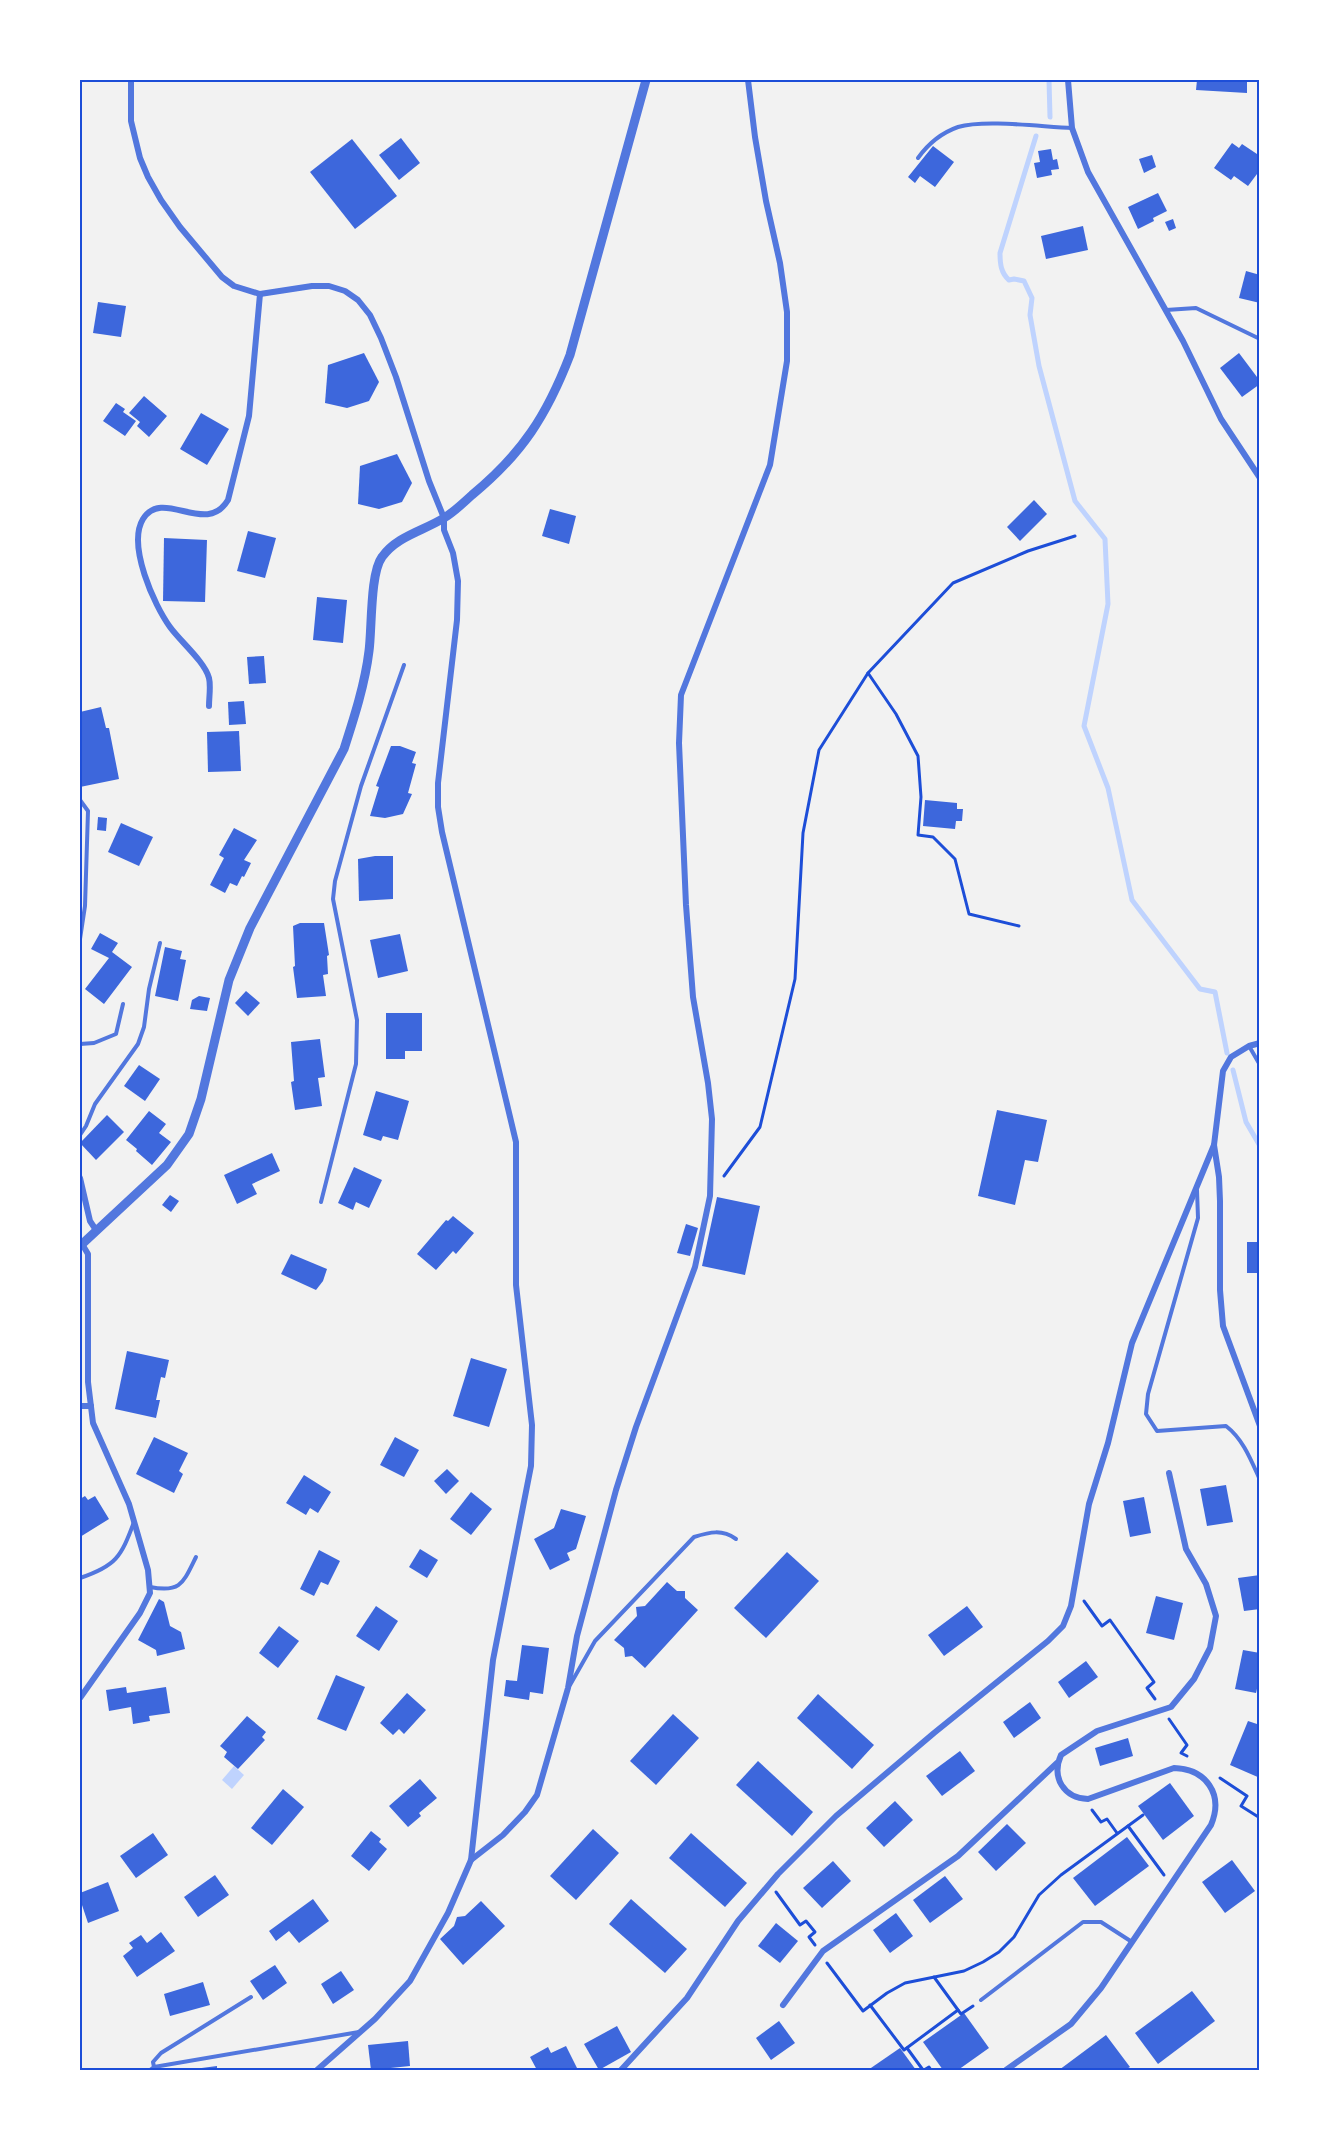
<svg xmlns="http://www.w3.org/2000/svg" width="1339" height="2150" font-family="'Noto Sans',sans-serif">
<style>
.water{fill:#bfd3fe}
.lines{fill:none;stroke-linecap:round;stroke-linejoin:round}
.stream{stroke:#bfd3fe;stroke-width:5}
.building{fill:#3d67dc}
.path{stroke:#1d4ed8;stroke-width:3}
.service{stroke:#5277de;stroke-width:4}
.minor{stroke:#5277de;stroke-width:6}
.tertiary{stroke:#5277de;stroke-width:9}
.neatline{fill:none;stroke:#1d4ed8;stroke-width:2}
</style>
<rect width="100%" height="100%" fill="#f2f2f2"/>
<polygon class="water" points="234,1766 244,1775 232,1789 222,1780"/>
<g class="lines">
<g class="stream">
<polyline points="1049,80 1050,117"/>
<path d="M1036 136 1000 253C1000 264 1001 273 1009 280L1014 279 1024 281 1032 298 1030 315 1039 366 1075 501 1105 539 1108 604 1084 726 1108 788 1132 900 1200 989 1215 992 1227 1053"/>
<polyline points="1233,1070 1246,1122 1260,1146"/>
</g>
</g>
<g class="building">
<polygon points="1197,80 1247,80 1247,93 1196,90"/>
<polygon points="401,138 420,163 399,180 379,155"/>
<polygon points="352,139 397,196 355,229 310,172"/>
<polygon points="1232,143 1239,148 1242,144 1260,156 1260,170 1248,186 1234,176 1231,180 1214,168"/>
<polygon points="933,146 954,162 935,187 920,176 915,183 908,177"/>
<polygon points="1051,149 1053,160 1057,159 1059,169 1051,170 1052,175 1037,178 1034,163 1040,162 1038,151"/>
<polygon points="1152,155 1156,167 1144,173 1139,159"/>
<polygon points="1158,193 1167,211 1153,218 1154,221 1138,229 1128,207"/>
<polygon points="1173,219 1176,228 1169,231 1165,222"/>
<polygon points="1083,226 1088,250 1046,259 1041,236"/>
<polygon points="1246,271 1260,275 1260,303 1239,298"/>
<polygon points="98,302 126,306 121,337 93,333"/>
<polygon points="364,353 379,382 369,401 347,408 325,403 328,365"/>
<polygon points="1239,353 1260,381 1260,384 1242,397 1220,368"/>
<polygon points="144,396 167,416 149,437 137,426 140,422 129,413"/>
<polygon points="116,403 125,409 123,412 136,421 125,436 103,421"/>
<polygon points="201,413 229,429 207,465 180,449"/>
<polygon points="397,454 412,483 402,502 379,509 358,504 360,466"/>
<polygon points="1034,500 1047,514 1020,541 1007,527"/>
<polygon points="550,509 576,516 569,544 542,536"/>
<polygon points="248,531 276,538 265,578 237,571"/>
<polygon points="164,538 207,540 205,602 163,601"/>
<polygon points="317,597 347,600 343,643 313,640"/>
<polygon points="264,656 266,683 249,684 247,657"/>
<polygon points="244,701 246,724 229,725 228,702"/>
<polygon points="101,707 106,728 109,728 119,779 80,787 80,712"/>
<polygon points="239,731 241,771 208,772 207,732"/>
<polygon points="391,746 400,746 416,752 412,763 416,764 408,793 412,794 403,814 385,818 370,816 379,787 376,786"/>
<polygon points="925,800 957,803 957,809 963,809 962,821 956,821 955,829 923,826"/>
<polygon points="98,817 107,818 106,831 97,830"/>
<polygon points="121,823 153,837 139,866 108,852"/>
<polygon points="234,828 257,840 244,860 251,863 244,877 242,876 237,886 230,883 225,893 210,885 224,858 219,855"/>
<polygon points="375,856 393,856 393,899 359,901 358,859"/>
<polygon points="300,923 324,923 329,955 327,956 328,974 323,975 326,996 297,998 293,967 295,966 293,926"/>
<polygon points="100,933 118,943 112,952 132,967 104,1004 85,989 109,958 91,949"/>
<polygon points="400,934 408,971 378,978 370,940"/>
<polygon points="165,947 182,951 180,959 186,960 178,1001 155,996"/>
<polygon points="246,991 260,1003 248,1016 235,1003"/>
<polygon points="199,996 210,998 207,1011 190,1009 192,1000"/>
<polygon points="386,1013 422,1013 422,1051 405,1051 405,1059 386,1059"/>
<polygon points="320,1039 325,1077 318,1078 322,1106 295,1110 291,1082 294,1081 291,1042"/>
<polygon points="139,1065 160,1079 145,1101 124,1086"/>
<polygon points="376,1091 409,1101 398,1140 383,1136 381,1141 363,1135"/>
<polygon points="997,1110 1047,1120 1038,1162 1025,1160 1015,1205 978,1196"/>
<polygon points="149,1111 166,1124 159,1133 171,1142 152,1165 136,1151 137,1149 126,1140"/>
<polygon points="107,1115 124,1132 96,1160 80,1143"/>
<polygon points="272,1153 280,1171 252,1184 257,1194 237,1204 224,1175"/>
<polygon points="354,1167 382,1180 369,1208 356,1202 353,1210 338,1203"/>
<polygon points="170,1195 179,1201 171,1212 162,1205"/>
<polygon points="717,1197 760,1206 745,1275 702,1266"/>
<polygon points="453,1216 474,1233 456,1254 453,1251 436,1270 417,1254 446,1220 448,1221"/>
<polygon points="686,1224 698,1228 690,1256 677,1253"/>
<rect x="1247" y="1242" width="13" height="31"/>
<polygon points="291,1254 327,1269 323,1281 316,1290 281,1274"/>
<polygon points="127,1351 169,1360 165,1378 161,1377 156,1400 160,1400 156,1418 115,1409"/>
<polygon points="471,1358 507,1369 489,1427 453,1416"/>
<polygon points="154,1437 188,1453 179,1471 183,1474 174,1493 136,1474"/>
<polygon points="395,1437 419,1450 404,1477 380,1465"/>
<polygon points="447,1469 459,1481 446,1494 434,1481"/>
<polygon points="304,1475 331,1492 318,1513 310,1508 306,1515 286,1503"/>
<polygon points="1226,1485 1233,1522 1207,1526 1200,1489"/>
<polygon points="471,1492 492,1509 471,1535 450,1519"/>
<polygon points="85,1496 88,1500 95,1496 109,1519 80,1537 80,1499"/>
<polygon points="1144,1497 1151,1533 1130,1537 1123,1501"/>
<polygon points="561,1509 586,1516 576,1549 567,1553 570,1560 550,1570 534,1539 554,1528"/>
<polygon points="420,1549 438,1560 427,1578 409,1567"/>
<polygon points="319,1550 340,1561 328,1585 321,1582 314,1596 300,1589"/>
<polygon points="787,1552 819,1581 766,1638 734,1608"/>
<polygon points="1260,1575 1260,1609 1244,1611 1238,1578"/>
<polygon points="667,1582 677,1591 685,1591 685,1598 698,1610 645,1668 632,1656 625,1657 624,1648 614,1640 637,1616 636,1607 645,1606"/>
<polygon points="1156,1596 1183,1603 1174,1640 1146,1633"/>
<polygon points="159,1599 164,1602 170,1626 181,1632 185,1649 157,1656 156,1650 138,1640"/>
<polygon points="376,1606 398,1621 379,1651 356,1636"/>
<polygon points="967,1606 983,1627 944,1656 928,1635"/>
<polygon points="279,1626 299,1641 278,1668 259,1653"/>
<polygon points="522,1645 549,1648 543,1694 530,1692 529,1700 504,1696 506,1680 517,1681"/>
<polygon points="1243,1650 1260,1653 1260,1676 1256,1693 1235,1689"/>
<polygon points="1086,1661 1098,1677 1069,1698 1058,1682"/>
<polygon points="336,1675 365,1687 346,1731 317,1719"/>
<polygon points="126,1687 127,1693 166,1687 170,1713 149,1716 150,1721 133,1724 131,1707 109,1711 106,1690"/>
<polygon points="407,1693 426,1710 404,1734 399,1729 393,1735 380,1723"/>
<polygon points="818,1694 874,1745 852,1769 797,1718"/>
<polygon points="1030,1702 1041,1718 1014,1738 1003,1722"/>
<polygon points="673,1714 699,1738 656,1785 630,1761"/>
<polygon points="247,1716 266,1732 262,1737 265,1740 238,1769 224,1757 227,1752 220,1746"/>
<polygon points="1248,1721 1260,1725 1260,1778 1230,1765"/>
<polygon points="1128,1738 1133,1756 1100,1766 1095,1748"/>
<polygon points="960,1751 975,1771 942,1796 926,1776"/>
<polygon points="758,1761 813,1812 792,1836 736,1785"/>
<polygon points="420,1779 437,1798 419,1813 421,1816 408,1827 389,1806"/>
<polygon points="1170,1783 1194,1816 1163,1840 1138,1806"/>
<polygon points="283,1789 304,1807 272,1845 251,1828"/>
<polygon points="895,1801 913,1820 884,1847 866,1828"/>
<polygon points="1007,1824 1026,1843 996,1871 978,1852"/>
<polygon points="593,1829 619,1853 576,1900 550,1876"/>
<polygon points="371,1831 381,1839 379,1842 387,1849 369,1871 351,1856"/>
<polygon points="153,1833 168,1855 136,1878 120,1856"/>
<polygon points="691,1833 747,1883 725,1907 669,1858"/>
<polygon points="1127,1837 1149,1866 1095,1906 1073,1878"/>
<polygon points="1232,1860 1255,1891 1225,1913 1202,1882"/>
<polygon points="833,1861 851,1881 822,1908 803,1888"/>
<polygon points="215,1875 229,1895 198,1917 184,1897"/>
<polygon points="945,1876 963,1899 930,1923 913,1900"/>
<polygon points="108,1882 119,1911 88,1923 80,1899 80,1893"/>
<polygon points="313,1899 329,1921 299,1943 289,1931 276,1941 269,1931"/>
<polygon points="631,1899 687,1949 665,1973 609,1924"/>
<polygon points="481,1901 505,1926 463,1965 440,1939 454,1926 457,1917 465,1916"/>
<polygon points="896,1913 913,1936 890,1953 873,1930"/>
<polygon points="776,1923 798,1941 780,1963 758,1946"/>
<polygon points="161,1932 175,1951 137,1977 123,1956 133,1948 129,1943 141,1935 147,1943"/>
<polygon points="275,1965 287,1983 263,2000 250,1981"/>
<polygon points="341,1971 354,1990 333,2004 321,1984"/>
<polygon points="203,1982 210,2005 170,2016 164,1994"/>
<polygon points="1192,1991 1215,2021 1158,2064 1135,2033"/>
<polygon points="964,2013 989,2048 958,2070 943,2070 923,2042"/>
<polygon points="779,2021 795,2043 771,2060 756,2038"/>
<polygon points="617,2026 631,2052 599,2070 584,2044"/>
<polygon points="1106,2035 1130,2067 1125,2070 1059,2070"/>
<polygon points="408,2041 410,2066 371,2070 368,2045"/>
<polygon points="566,2046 578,2070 537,2070 530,2057 548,2047 551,2053"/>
<polygon points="900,2048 916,2070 868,2070"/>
<polygon points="217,2066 217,2070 194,2070 194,2069"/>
</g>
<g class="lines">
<g class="path">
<polyline points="868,673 896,714 918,756 921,797 918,835 933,837 955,859 969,914 1019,926"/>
<polyline points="724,1176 760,1127 795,979 803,833 819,750 868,673 953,583 1028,551 1075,536"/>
<polyline points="1084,1601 1102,1626 1110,1620 1154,1682 1147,1688 1155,1699"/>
<polyline points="1169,1719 1187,1745 1181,1753 1187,1756"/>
<polyline points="1220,1778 1247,1796 1241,1806 1260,1818"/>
<polyline points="1092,1810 1101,1822 1107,1819 1117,1833"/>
<polyline points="1128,1826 1164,1875"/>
<polyline points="776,1892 800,1925 806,1921 815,1932 809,1937 815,1945"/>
<polyline points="827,1963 863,2011 887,1993 905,1983 964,1971 983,1962 999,1952 1014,1937 1039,1895 1061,1875 1143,1815"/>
<polyline points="870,2005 904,2050 958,2010 934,1977"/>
<polyline points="958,2010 961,2014 973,2006"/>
<polyline points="907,2048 923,2070"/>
<polyline points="924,2070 929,2067 931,2070"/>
</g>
<g class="service">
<path d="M918 158C928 144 941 133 958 127 985 119 1043 127 1072 128"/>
<polyline points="1166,310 1196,308 1260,339"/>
<polyline points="80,800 88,811 85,906 80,939"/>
<polyline points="80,1044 94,1043 116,1034 123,1004"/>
<polyline points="1249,1046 1260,1065"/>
<polyline points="80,1135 86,1126 95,1104 138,1044 144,1027 149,989 160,943"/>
<path d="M1197 1190 1198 1218 1148 1394 1146 1414 1157 1431 1226 1426C1243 1439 1251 1460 1260 1480"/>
<polyline points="321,1202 356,1064 357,1020 333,899 335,881 361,786 404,665"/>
<path d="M80 1578C116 1566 121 1557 134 1522"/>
<path d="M150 1587C181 1593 183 1583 196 1557"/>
<path d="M570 1685 595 1641 694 1537C710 1532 722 1529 736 1539"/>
<polyline points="251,1997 161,2053 153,2062 154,2067 359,2032"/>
<polyline points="981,2000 1083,1922 1101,1922 1132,1942"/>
<polyline points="150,2070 154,2067"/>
</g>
<g class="minor">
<polyline points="131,80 131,121 140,158 148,177 161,200 180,227 222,277 234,286 260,294 312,286 329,286 345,291 358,300 370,315 381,338 396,377 429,481 444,518 444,530 453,553 458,581 457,620 438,783 438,807 442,832 516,1142 516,1285 532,1425 531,1466 493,1660 471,1860 448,1913 410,1981 375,2019 317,2070"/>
<polyline points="1068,80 1072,128 1088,172 1183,341 1221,419 1260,478"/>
<path d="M209 706C209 697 211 686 209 678 205 662 180 641 170 627 154 605 127 545 143 519 163 487 206 537 228 500L249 416 260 294"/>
<polyline points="1260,1043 1249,1046 1231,1057 1223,1071 1214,1145 1219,1177 1220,1201 1220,1290 1223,1326 1260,1426"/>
<polyline points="80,1178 90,1221 96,1230"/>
<polyline points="80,1406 91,1406"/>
<polyline points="80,1698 140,1613 150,1593 148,1570 129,1504 93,1423 88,1382 88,1254 82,1244"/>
<polyline points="471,1860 503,1835 525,1812 537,1795 568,1688 577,1636 616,1490 636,1427 695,1267 710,1196 712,1119 708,1083 693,997 686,905 679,743 681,695 770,465 787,361 787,312 780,263 766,201 755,137 748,80"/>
<polyline points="783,2005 823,1951 958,1856 1057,1763"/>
<polyline points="621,2070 687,1998 738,1921 778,1874 836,1816 934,1733 1048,1641 1063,1626 1071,1606 1089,1504 1108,1443 1132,1343 1214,1145"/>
<path d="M1006 2070 1071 2024 1101 1988 1211 1825C1224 1794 1206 1769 1174 1768L1088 1799C1064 1798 1051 1778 1061 1755L1097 1731 1171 1707 1194 1679 1210 1648 1216 1616 1206 1584 1186 1549 1169 1473"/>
</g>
<path class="tertiary" d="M80 1246 167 1165 189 1134 201 1099 229 980 250 928 344 749C354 718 365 684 369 651 372 629 370 573 382 557 397 536 423 531 444 518 454 512 463 503 472 495 522 454 547 415 570 355L646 80"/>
</g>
<rect width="1339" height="2150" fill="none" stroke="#ffffff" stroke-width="162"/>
<rect x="81" y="81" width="1177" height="1988" class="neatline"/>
</svg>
